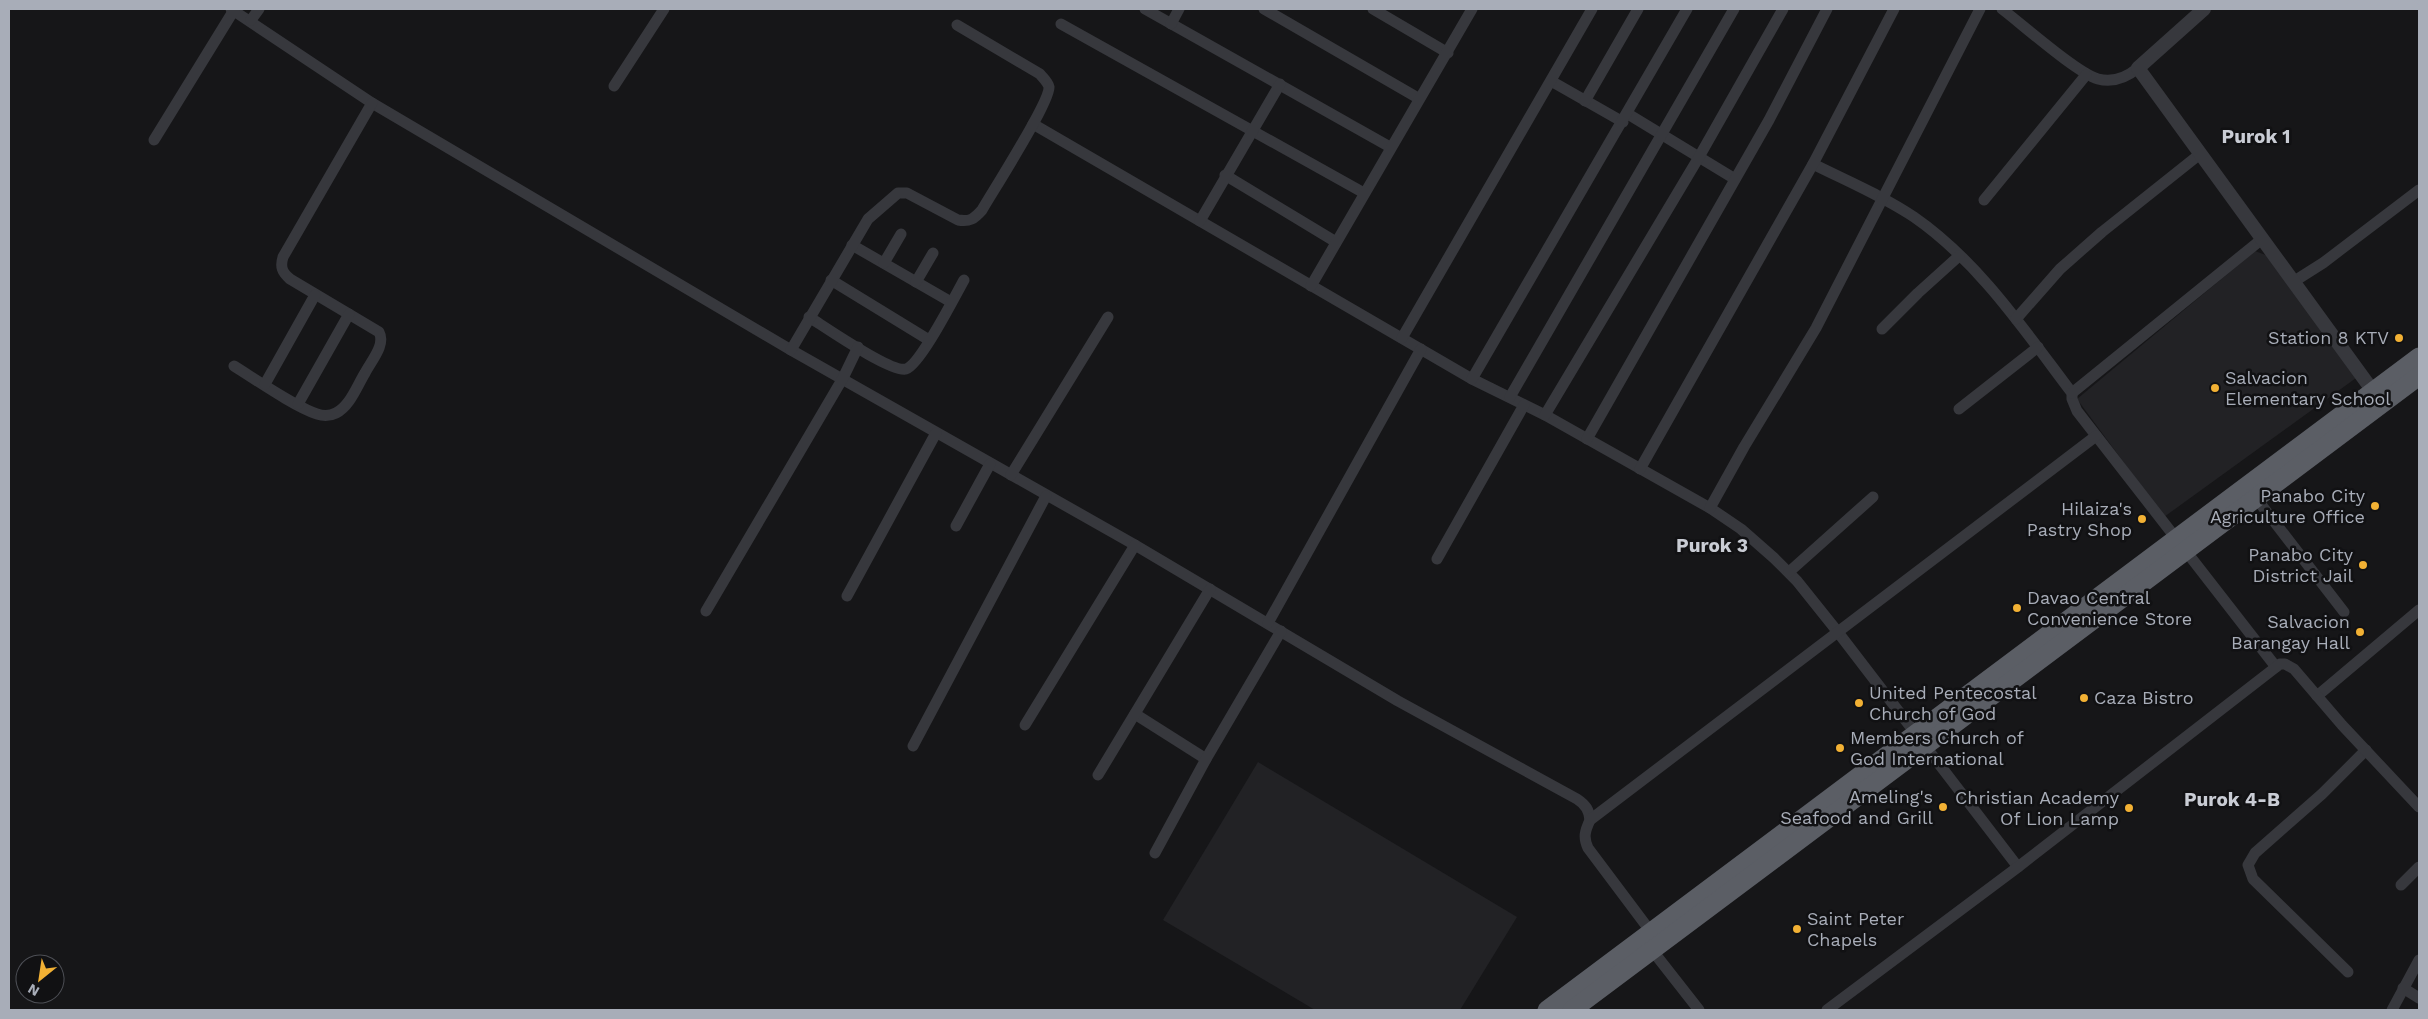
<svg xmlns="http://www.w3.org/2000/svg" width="2428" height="1019" font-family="'Work Sans',sans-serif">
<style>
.built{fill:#222225}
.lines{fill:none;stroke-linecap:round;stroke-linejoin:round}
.minor{stroke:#37383d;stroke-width:11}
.tertiary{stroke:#37383d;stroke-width:14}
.trunk{stroke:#5b5e65;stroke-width:19}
.poi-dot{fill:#f2b134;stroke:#111113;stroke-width:2}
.labels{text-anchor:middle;stroke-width:5;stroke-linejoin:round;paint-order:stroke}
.poi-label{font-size:18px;fill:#a8adb8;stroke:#111113;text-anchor:end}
.neighbourhood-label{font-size:19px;font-weight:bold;fill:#c9ccd4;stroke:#111113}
</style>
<rect width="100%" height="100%" fill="#161618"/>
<g class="built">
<polygon points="2255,251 2271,257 2356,378 2164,517 2077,399"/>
<polygon points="1258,762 1517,917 1460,1010 1315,1010 1163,920"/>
</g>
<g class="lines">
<g class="minor">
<path d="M231 9 372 103 791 350 1135 545 1398 701 1577 799C1586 805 1589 810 1590 820"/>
<polyline points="1145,9 1390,147"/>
<polyline points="1264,9 1418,98"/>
<polyline points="1373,9 1448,53"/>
<path d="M2002 9C2023 25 2077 73 2098 79 2113 83 2127 77 2138 68"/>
<polyline points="251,20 259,9"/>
<polyline points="1061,24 1364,193"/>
<polyline points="1171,24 1179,9"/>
<polyline points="1551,81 1623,122"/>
<polyline points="614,86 664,9"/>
<polyline points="1585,101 1638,9"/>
<polyline points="1628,114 1735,179"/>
<polyline points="1033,124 1472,379 1545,415 1710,508 1741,529 1774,558 1797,581 1837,631 2018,867"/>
<polyline points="154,140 234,10"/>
<path d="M1813 164C1847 181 1883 196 1914 217 1979 262 2025 331 2072 393V399L2077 411 2276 667"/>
<polyline points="1225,175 1336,242"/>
<polyline points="1984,200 2086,75"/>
<polyline points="1200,221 1280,84"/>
<polyline points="852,245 951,302"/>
<polyline points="884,263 901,234"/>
<polyline points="831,280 929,340"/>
<polyline points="916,282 933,253"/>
<polyline points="2293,282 2323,263 2419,190"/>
<polyline points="1311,286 1472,9"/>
<path d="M809 317C825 327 891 373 906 369 920 365 955 296 964 280"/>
<polyline points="2016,319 2060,269 2102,232 2200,154"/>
<polyline points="1882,329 1918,293 1959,256"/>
<polyline points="1402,338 1592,9"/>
<path d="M791 350 868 219 898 193H907L958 220C970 222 974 219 982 210 993 191 1050 102 1049 87 1048 82 1043 78 1040 74L957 25"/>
<path d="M234 366C255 379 295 407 317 414 323 416 330 416 336 413 350 406 357 386 365 373 371 361 386 345 379 332L290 279C282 272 280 267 283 257L372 103"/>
<polyline points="1472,379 1687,9"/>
<polyline points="265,384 315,295"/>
<polyline points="2072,393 2262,239"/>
<polyline points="1510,397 1734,9"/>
<polyline points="298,404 349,314"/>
<polyline points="1959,409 2038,347"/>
<polyline points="1545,415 1699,157 1783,9"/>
<polyline points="1587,439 1769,120 1827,9"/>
<polyline points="1640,469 1813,164 1894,9"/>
<polyline points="1011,475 1108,317"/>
<polyline points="2256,498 2344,612"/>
<polyline points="1710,508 1744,447 1816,328 1980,9"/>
<polyline points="956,526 990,464"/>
<polyline points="1437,559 1524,405"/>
<polyline points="1789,572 1873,497"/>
<polyline points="847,596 936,433"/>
<polyline points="706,611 843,378 858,347"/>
<polyline points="1268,623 1421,349"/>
<polyline points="2317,696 2419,610"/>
<polyline points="1135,714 1206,759"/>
<polyline points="1025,725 1135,545"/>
<polyline points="913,746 1046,496"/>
<polyline points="1098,775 1210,589"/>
<polyline points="1155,853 1206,759 1281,631"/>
<polyline points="2401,885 2419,867"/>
<path d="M1654 936 1588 848C1583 837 1585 831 1590 820L2096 436"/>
<polyline points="1652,950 1699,1010"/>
<polyline points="2348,972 2253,879 2248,865 2255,853 2322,794 2366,750"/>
<polyline points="2403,988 2419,998"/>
<polyline points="1827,1010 2018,867 2280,664 2285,664 2294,669 2342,725 2419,807"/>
<polyline points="2392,1010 2419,960"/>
</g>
<polyline class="tertiary" points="2204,9 2138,68 2378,398"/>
<g class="trunk">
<polyline points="1547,1010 2419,357"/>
<polyline points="1572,1010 2419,376"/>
</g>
</g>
<g class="poi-dot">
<circle cx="2399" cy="338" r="5"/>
<circle cx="2215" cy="388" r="5"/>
<circle cx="2375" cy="506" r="5"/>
<circle cx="2142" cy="519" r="5"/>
<circle cx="2363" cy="565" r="5"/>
<circle cx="2017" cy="608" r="5"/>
<circle cx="2360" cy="632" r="5"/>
<circle cx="2084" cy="698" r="5"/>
<circle cx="1859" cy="703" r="5"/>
<circle cx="1840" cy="748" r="5"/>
<circle cx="1943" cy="807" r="5"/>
<circle cx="2129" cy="808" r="5"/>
<circle cx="1797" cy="929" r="5"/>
</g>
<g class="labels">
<g class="poi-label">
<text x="2389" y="344">Station 8 KTV</text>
<text x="2225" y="384" text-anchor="start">Salvacion<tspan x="2225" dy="21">Elementary School</tspan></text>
<text x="2365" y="502">Panabo City<tspan x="2365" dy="21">Agriculture Office</tspan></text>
<text x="2132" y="515">Hilaiza's<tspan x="2132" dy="21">Pastry Shop</tspan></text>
<text x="2353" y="561">Panabo City<tspan x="2353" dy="21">District Jail</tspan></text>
<text x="2027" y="604" text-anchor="start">Davao Central<tspan x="2027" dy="21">Convenience Store</tspan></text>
<text x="2350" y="628">Salvacion<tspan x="2350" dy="21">Barangay Hall</tspan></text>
<text x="1869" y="699" text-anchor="start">United Pentecostal<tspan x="1869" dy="21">Church of God</tspan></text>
<text x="2094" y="704" text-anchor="start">Caza Bistro</text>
<text x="1850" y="744" text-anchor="start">Members Church of<tspan x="1850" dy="21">God International</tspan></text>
<text x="1933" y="803">Ameling's<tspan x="1933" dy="21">Seafood and Grill</tspan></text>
<text x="2119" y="804">Christian Academy<tspan x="2119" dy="21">Of Lion Lamp</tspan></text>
<text x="1807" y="925" text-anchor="start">Saint Peter<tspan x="1807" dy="21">Chapels</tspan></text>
</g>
<g class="neighbourhood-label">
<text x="2256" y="143">Purok 1</text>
<text x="1712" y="552">Purok 3</text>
<text x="2232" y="806">Purok 4-B</text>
</g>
</g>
<rect width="2428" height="1019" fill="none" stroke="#a8adb8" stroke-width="20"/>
<g transform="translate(40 979) rotate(210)"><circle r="24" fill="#111113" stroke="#4d4f55"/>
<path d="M0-4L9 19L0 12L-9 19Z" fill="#f2b134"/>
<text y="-8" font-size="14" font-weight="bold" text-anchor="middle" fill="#a8adb8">N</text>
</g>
</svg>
